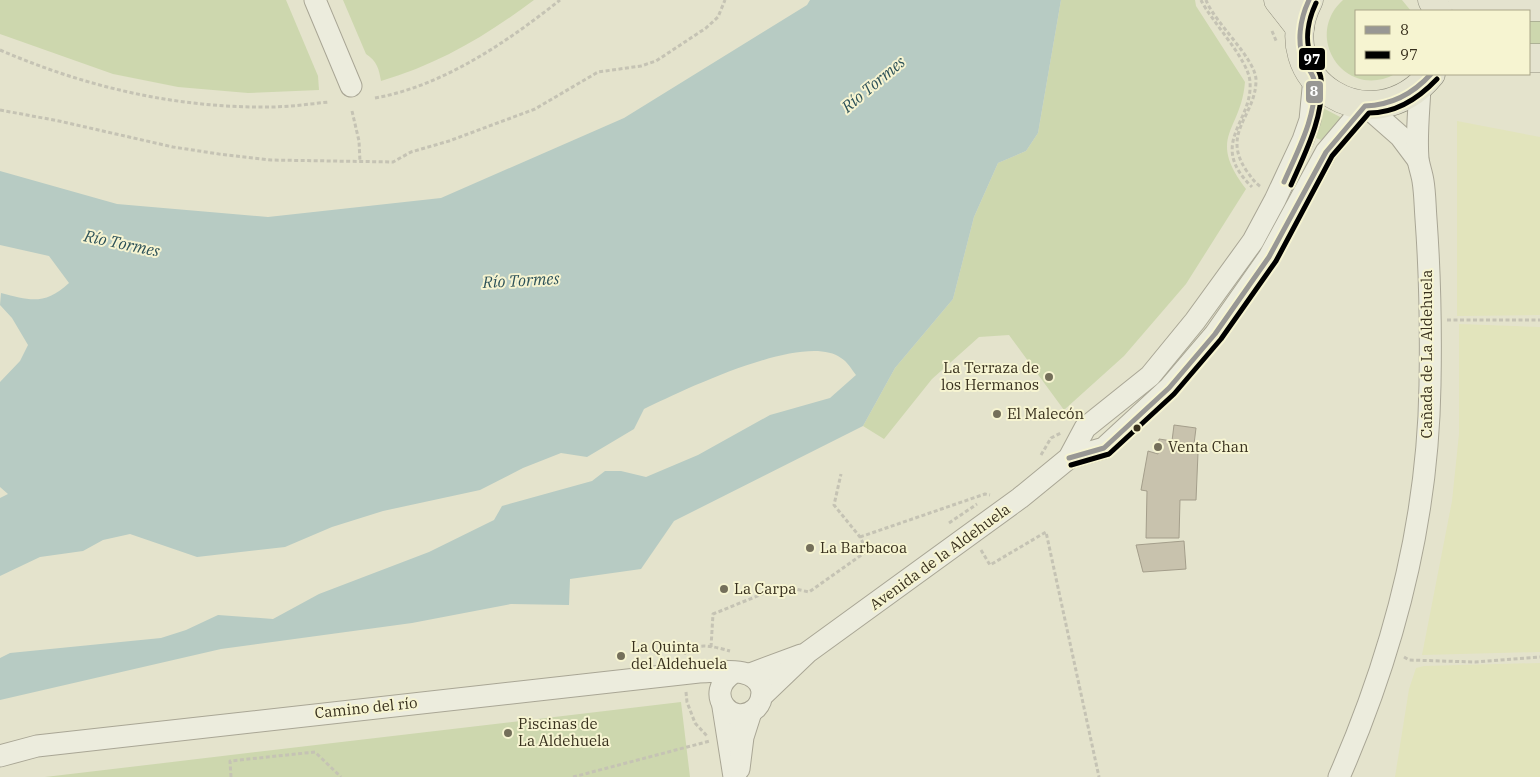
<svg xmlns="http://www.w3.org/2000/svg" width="1540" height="777" font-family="'IBM Plex Serif',serif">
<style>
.farmland{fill:#e2e4bc}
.green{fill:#cdd7ae}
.water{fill:#b7cbc3}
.building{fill:#c8c2ad;stroke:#a49e8b}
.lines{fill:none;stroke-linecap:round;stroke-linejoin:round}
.minor-casing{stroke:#a9a695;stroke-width:23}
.primary-casing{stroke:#8e8c7c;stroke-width:29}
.path{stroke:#c5c3b4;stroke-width:3;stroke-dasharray:4 2.5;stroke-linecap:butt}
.minor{stroke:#ececdd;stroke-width:21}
.primary{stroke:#e4e3cf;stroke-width:28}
.bus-1-casing{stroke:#f6f4d1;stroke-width:9}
.bus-2-casing{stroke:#f6f4d1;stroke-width:9}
.bus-1{stroke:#989794;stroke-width:5}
.bus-2{stroke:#000;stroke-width:5}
.poi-dot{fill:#746f5a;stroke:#f6f4d1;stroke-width:2}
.bus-dot{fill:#38301d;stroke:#f6f4d1;stroke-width:2}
.labels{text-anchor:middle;stroke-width:4;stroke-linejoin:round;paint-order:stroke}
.street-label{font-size:15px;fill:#38301d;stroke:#f6f4d1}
.poi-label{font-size:15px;fill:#38301d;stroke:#f6f4d1;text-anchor:start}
.water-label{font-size:16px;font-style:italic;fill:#2c5158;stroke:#f6f4d1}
.line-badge{stroke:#f6f4d1;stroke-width:2}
.badge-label{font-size:14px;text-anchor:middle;font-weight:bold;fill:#fff}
</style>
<rect width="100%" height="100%" fill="#e4e3cc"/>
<g class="farmland">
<polygon points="1457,121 1540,137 1540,315 1457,316"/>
<polygon points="1459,324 1540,327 1540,652 1422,655 1452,501 1459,434"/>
<polygon points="1540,663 1540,777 1395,777 1409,689 1416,668 1424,666"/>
</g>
<g class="green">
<polygon points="0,0 286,0 318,76 319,90 248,93 178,87 113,74 0,34"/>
<path d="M343 0H534C486 36 439 64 381 81 379 69 377 61 366 54Z"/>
<path d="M1061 0H1195L1196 6 1245 82C1241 132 1206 136 1246 189L1186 284 1124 356 1064 410 1009 335 979 337 932 379 884 439 863 426 895 368 953 299 974 217 998 163 1026 151 1038 133Z"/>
<path d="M1343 0H1402L1411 11H1356V74H1395C1346 101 1302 37 1343 0Z"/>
<rect x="1529" y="18" width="11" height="32"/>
<polygon points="1323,108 1342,118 1321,140 1314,137 1321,121"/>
<polygon points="681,702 690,777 42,777 45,777"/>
</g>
<path class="water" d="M810 0H1061L1038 133 1026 151 998 163 974 217 953 299 895 368 863 426 674 521 641 569 570 579 569 605 511 604 412 623 221 649 0 700V658L10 653 161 638 186 630 218 615 273 619 319 594 429 552 494 520 502 506 592 481 605 471H621L646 477 698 455 770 415 830 398 856 375C852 370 847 361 841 358 804 331 682 391 644 409L634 429 587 457 561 453 523 468 480 490 383 511 332 527 285 547 197 557 130 534 103 540 83 551 40 557 0 576V498L8 494 0 487V382L20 361 28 345 12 318 0 305 1 293C31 301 45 305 69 283L49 256 0 245V171L117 204 268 217 441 198 624 118 807 5Z"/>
<g class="building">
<polygon points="1174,425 1196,428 1193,452 1198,453 1196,500 1180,500 1179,538 1146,538 1147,491 1141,490 1148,451 1158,454 1159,439 1172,441"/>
<polygon points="1184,541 1186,569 1143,572 1136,545"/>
</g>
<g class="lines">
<defs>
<g id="minor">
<polyline points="315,0 351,86"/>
<polyline points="1367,107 1400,136 1418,160"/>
<polyline points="1069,458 1104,448 1169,388 1215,334 1269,257 1326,152 1365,106"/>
<polyline points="750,674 801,655"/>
<polyline points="762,696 808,652 1020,498 1069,458 1085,428 1150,376 1195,321 1253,241 1275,200 1303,140 1310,120 1314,78"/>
<polyline points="723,707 734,777"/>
<path d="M0 756 37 746 699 672C718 672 759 665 762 691 762 697 760 704 756 708 733 730 702 693 733 673"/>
<polyline points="739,769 743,737 751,712"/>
<path d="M1339 777C1393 654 1428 520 1430 385 1431 330 1430 274 1426 219 1425 206 1425 193 1423 181 1422 174 1419 166 1418 159 1416 135 1419 111 1420 87"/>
</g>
<g id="primary">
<polyline points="1278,0 1300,28"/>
<path d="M1309 0C1267 80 1372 146 1431 74"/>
<polyline points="1432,0 1438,11"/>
<polyline points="1462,0 1489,7 1540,7"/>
<polyline points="1529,58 1540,58"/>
</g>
</defs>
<use href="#minor" class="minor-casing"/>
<use href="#primary" class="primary-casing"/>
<g class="path">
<path d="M1201 0C1211 21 1249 60 1250 82 1253 123 1207 143 1252 187"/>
<path d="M1206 0C1214 22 1256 59 1256 80 1256 116 1221 132 1246 170 1251 177 1254 182 1261 187"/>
<polyline points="1272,31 1277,43"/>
<path d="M0 50C86 87 175 108 269 107 289 107 309 104 329 102"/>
<path d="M375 98C443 86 507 42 560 0"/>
<polyline points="0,110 59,121 173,147 219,154 271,160 393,162 411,152 449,141 535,109 598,72 641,66 656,61 706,28 718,17 725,0"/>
<polyline points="352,111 359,141 360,162"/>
<polyline points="1447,320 1540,320"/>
<polyline points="1041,455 1051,438 1061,433"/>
<polyline points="949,523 977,504"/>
<polyline points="860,537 985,494 990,495"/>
<polyline points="981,550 990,565 1046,532 1099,777"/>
<polyline points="711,647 713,614 782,586 809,592 867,551 860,537 834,505 841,474"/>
<path d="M684 654C696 641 715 647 730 651"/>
<polyline points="1404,657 1409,660 1475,662 1540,657"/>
<polyline points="686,692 687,702 695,723 708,737"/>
<polyline points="231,777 230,761 315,752 341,777"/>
<polyline points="573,777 710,741"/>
</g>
<use href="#minor" class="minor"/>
<use href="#primary" class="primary"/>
<defs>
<g id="bus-1">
<path d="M1284 182C1297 152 1318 114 1314 80 1313 74 1308 69 1305 63 1296 43 1300 19 1309 0"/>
<path d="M1069 458 1104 448 1169 388 1215 334 1269 257 1326 152 1365 106C1392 105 1413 94 1431 74"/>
</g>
<g id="bus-2">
<path d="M1291 185C1305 153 1325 115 1321 79 1321 71 1314 66 1312 59 1304 41 1308 20 1316 3"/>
<path d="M1071 465 1109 454 1174 394 1221 339 1276 261 1332 156 1369 113C1396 113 1418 99 1437 79"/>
</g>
</defs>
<use href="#bus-1" class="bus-1-casing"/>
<use href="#bus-2" class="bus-2-casing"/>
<use href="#bus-1" class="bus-1"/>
<use href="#bus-2" class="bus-2"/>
</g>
<g class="poi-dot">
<circle cx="1049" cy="377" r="5"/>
<circle cx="997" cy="414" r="5"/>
<circle cx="1158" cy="447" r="5"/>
<circle cx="810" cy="548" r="5"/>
<circle cx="724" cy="589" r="5"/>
<circle cx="621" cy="656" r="5"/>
<circle cx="508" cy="733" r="5"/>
</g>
<circle class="bus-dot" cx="1137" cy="428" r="4.5"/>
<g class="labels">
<g class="street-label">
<text transform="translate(1427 354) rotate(-90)" y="5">Cañada de La Aldehuela</text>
<text transform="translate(940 557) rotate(-36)" y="5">Avenida de la Aldehuela</text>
<text transform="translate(366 708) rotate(-6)" y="5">Camino del río</text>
</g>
<g class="poi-label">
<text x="1039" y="373" text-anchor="end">La Terraza de<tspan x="1039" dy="17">los Hermanos</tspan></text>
<text x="1007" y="419">El Malecón</text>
<text x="1168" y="452">Venta Chan</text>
<text x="820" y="553">La Barbacoa</text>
<text x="734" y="594">La Carpa</text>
<text x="631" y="652">La Quinta<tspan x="631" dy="17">del Aldehuela</tspan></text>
<text x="518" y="729">Piscinas de<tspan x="518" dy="17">La Aldehuela</tspan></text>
</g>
<g class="water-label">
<text transform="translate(873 84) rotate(-40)" y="6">Río Tormes</text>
<text transform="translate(122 243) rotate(12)" y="6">Río Tormes</text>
<text transform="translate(521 280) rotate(-3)" y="6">Río Tormes</text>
</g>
</g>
<g class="line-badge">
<rect x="1298" y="47" width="28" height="24" rx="5" fill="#000"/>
<rect x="1305" y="80" width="19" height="24" rx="5" fill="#989794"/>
</g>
<g class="badge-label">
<text x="1312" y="64">97</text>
<text x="1314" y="96">8</text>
</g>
<rect x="1355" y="10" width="175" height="65" fill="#f6f4d1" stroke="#aaa689"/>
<rect x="1365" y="26" width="25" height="8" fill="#989794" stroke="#aaa689"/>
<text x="1400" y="35" font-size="15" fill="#38301d">8</text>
<rect x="1365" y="51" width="25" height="8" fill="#000000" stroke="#aaa689"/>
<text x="1400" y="60" font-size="15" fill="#38301d">97</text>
</svg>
